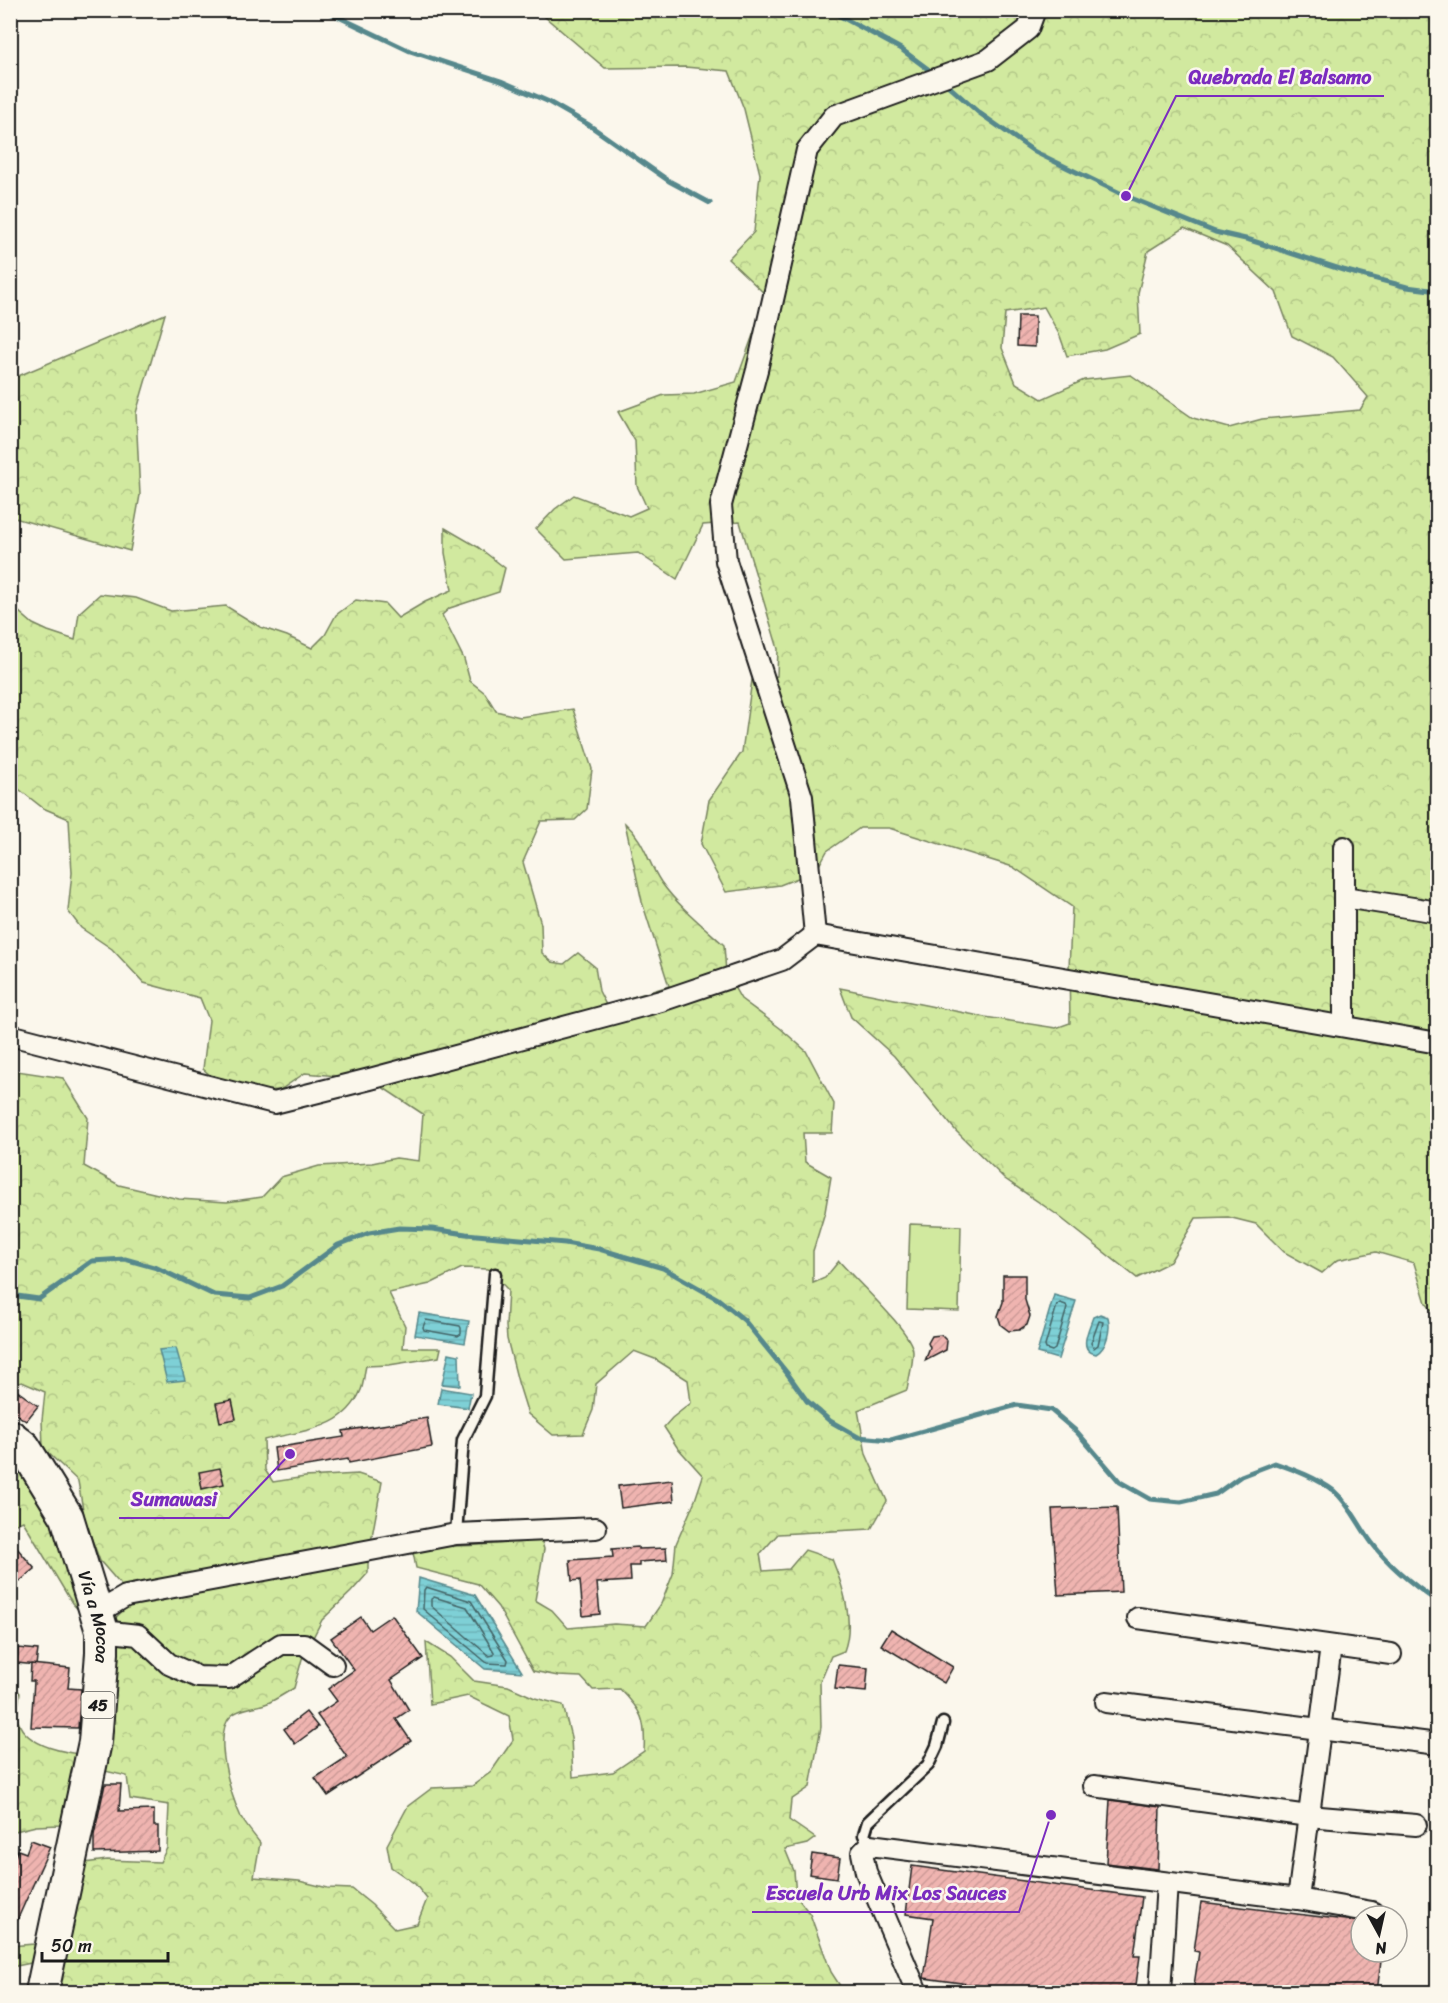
<svg xmlns="http://www.w3.org/2000/svg" width="1448" height="2003" font-family="Sriracha,sans-serif">
<style>
.forest{fill:url(#forest-crowns);stroke:#76825e;stroke-width:1.5;fill-rule:evenodd}
.pitch{fill:#d1e99f;stroke:#76825e;stroke-width:1.5}
.water{fill:url(#water-rules);stroke:#57888c;stroke-width:1.5}
.lines{fill:none;stroke-linecap:round;stroke-linejoin:round}
.shore{stroke:#436466;stroke-width:1.5}
.stream{stroke:#57888c;stroke-width:5}
.building{fill:url(#building-hatch);stroke:#1c1c1c;stroke-width:1.5}
.lane-casing{stroke:#1c1c1c;stroke-width:15}
.street-casing{stroke:#1c1c1c;stroke-width:24}
.primary-casing{stroke:#1c1c1c;stroke-width:36}
.lane{stroke:#fbf7ec;stroke-width:10}
.street{stroke:#fbf7ec;stroke-width:20}
.primary{stroke:#fbf7ec;stroke-width:32}
.labels{text-anchor:middle;stroke-width:5;stroke-linejoin:round;paint-order:stroke}
.shield{fill:#fbf7ec;stroke:#5f5e5a;stroke-width:1.5}
.shield-label{font-size:16px;font-weight:bold;fill:#1c1c1c}
.street-label{font-size:18px;fill:#1c1c1c;stroke:#fbf7ec}
.leader{fill:none;stroke:#7b2cbf;stroke-width:2}
.callout-dot{fill:#7b2cbf;stroke:#fbf7ec;stroke-width:2}
.callout-label{font-size:20px;text-anchor:middle;font-weight:bold;fill:#7b2cbf;stroke:#fbf7ec;stroke-width:5;stroke-linejoin:round;paint-order:stroke}
</style>
<defs>
<pattern id="forest-crowns" width="20" height="18" patternUnits="userSpaceOnUse" patternTransform="scale(1.5)"><rect width="20" height="18" fill="#d1e99f"/><path d="M2 6a3 3 0 1 1 6 0M12 15a3 3 0 1 1 6 0" fill="none" stroke="#b3c788"/></pattern>
<pattern id="water-rules" width="6" height="5" patternUnits="userSpaceOnUse" patternTransform="scale(1.5)"><rect width="6" height="5" fill="#7ed0d6"/><path d="M0 2.5h6" fill="none" stroke="#6cb2b7"/></pattern>
<pattern id="building-hatch" width="6" height="6" patternUnits="userSpaceOnUse" patternTransform="scale(1.5)"><rect width="6" height="6" fill="#efb4b0"/><path d="M-1 1l2-2M0 6l6-6M5 7l2-2" fill="none" stroke="#cc9a97"/></pattern>
</defs>
<rect width="100%" height="100%" fill="#fbf7ec"/>
<filter id="ink" filterUnits="userSpaceOnUse"><feTurbulence type="fractalNoise" baseFrequency=".0167" numOctaves="2"/><feDisplacementMap in="SourceGraphic" scale="12" xChannelSelector="R" yChannelSelector="G"/><feConvolveMatrix kernelMatrix="1 2 1 2 8 2 1 2 1" color-interpolation-filters="sRGB"/></filter>
<g filter="url(#ink)">
<g class="forest">
<path d="M538 11H1437V1317L1426 1303 1414 1263 1376 1252 1337 1260 1322 1273 1284 1252 1256 1224 1228 1217 1196 1218 1170 1262 1137 1278 1056 1214 1005 1179 956 1131 894 1056 851 1017 840 988 985 1017 1056 1028 1070 1023 1069 968 1072 907 1013 867 889 828H860L827 851 816 871 780 885 726 892 701 844 709 800 742 752 752 680 777 676 778 649 740 522 703 525 677 579 638 553 566 559 536 529 555 509 574 495 629 516 647 508 637 486 635 441 618 412 664 395 694 394 736 382 767 296 728 259 754 232 760 174 744 109 729 71 685 67 605 68ZM1184 228 1227 246 1276 292 1292 336 1333 357 1368 397 1360 410 1262 419 1229 428 1193 418 1131 375 1084 380 1042 399 1016 383 1002 348 1005 313 1044 307 1060 336 1067 356 1105 349 1140 334 1138 293 1148 251Z"/>
<polygon points="165,314 136,413 140,495 130,551 11,517 11,379"/>
<path d="M445 528 478 547 505 568 499 592 450 608 442 615 464 659 470 681 485 693 496 711 520 717 573 709 592 769 587 809 575 820 541 821 523 862 541 924 542 953 552 962 564 964 578 953 595 967 599 991 606 1005 669 986 642 902 625 823C645 841 647 861 661 882 678 906 702 925 724 945L726 973 741 999 780 1028 806 1051 834 1104 832 1133H803L805 1162 831 1177 825 1212 813 1251V1283L825 1278 839 1261C854 1279 913 1332 913 1352 913 1364 909 1378 907 1390L858 1410 866 1454 887 1501 871 1529 778 1534 760 1554 763 1571 789 1569 805 1550 832 1559C843 1586 855 1622 844 1651L831 1656 820 1682 821 1727 810 1787 791 1800 789 1820 815 1838 807 1844 785 1849 794 1871 796 1896 810 1914 831 1972 844 1992H46L61 1957 11 1967V1946L34 1944 62 1931 77 1864 107 1860 160 1862 167 1848 169 1805 130 1799 127 1776 101 1770 70 1802 60 1825 36 1826 11 1832 10 1682 20 1693C19 1701 16 1714 18 1721 27 1750 76 1754 100 1757L113 1620 130 1604 120 1584 100 1561 85 1521 78 1481 43 1448 42 1420 45 1392 22 1382 11 1385V1070L63 1078 88 1118 84 1166 119 1185 179 1199 227 1202 262 1197 281 1177 319 1166 372 1163 396 1158 419 1161 423 1114 370 1079 305 1073 280 1090 243 1091 218 1082 203 1069 209 1020 200 998 144 983 112 949 81 928 68 911 72 873 69 819 43 808 11 783V605L33 624 48 631 75 640 79 613 100 594 136 598 171 611 226 606 260 627 287 636 312 648 325 635 336 615 356 600 385 604 398 618 425 602 452 590 445 553ZM462 1268 488 1269 508 1290 506 1326 507 1339 518 1382 528 1414 553 1435 583 1434 593 1410 596 1384 634 1351 655 1359 688 1380 691 1403 672 1418 664 1427 677 1447 703 1476 695 1500 676 1544 673 1574 661 1604 646 1626 614 1624 568 1628 552 1610 535 1600 544 1549 541 1539C512 1543 484 1545 455 1546 441 1547 427 1545 412 1547L416 1568 478 1584 498 1607 533 1671 558 1676 581 1677 593 1690 620 1689C642 1711 646 1720 644 1751L613 1772 573 1777 571 1737 563 1705 535 1698 508 1686 474 1681 450 1657 426 1642 430 1704 468 1696 509 1716 513 1740 491 1772 472 1786 432 1788 408 1806 387 1845 391 1867 415 1884 427 1899 417 1924 395 1929 372 1905 352 1889 328 1888 299 1881 254 1877 260 1843C254 1835 246 1826 241 1817 231 1796 212 1734 231 1716 240 1707 259 1708 270 1702 278 1698 286 1693 294 1688L302 1659 322 1620 351 1592 368 1573V1558L382 1482 358 1474 305 1477 273 1482 265 1470 264 1440C302 1430 344 1431 361 1390 364 1383 364 1373 366 1366L389 1365 439 1357 441 1348H403L405 1326 389 1293 430 1284Z"/>
<polygon points="10,1455 27,1479 70,1558 87,1619 72,1603 23,1521 11,1526"/>
</g>
<polygon class="pitch" points="910,1224 961,1226 959,1311 907,1309"/>
<g class="water">
<polygon points="1054,1295 1076,1301 1058,1359 1037,1353"/>
<polygon points="419,1313 469,1321 465,1343 415,1335"/>
<path d="M1100 1314 1108 1317C1111 1329 1107 1348 1096 1354 1077 1351 1089 1329 1093 1317Z"/>
<polygon points="176,1348 185,1380 167,1382 159,1350"/>
<polygon points="449,1353 459,1355 460,1386 442,1384"/>
<polygon points="441,1388 471,1393 468,1408 438,1404"/>
<polygon points="419,1578 475,1595 522,1672 485,1669 416,1611"/>
</g>
<g class="lines">
<g class="shore">
<polygon points="1060,1303 1066,1305 1067,1308 1055,1349 1052,1351 1046,1349 1045,1346 1057,1305"/>
<polygon points="426,1320 460,1326 461,1328 461,1334 458,1336 424,1330 423,1327"/>
<polygon points="1099,1321 1103,1322 1098,1345 1094,1348 1091,1343"/>
<polygon points="426,1587 471,1601 508,1660 507,1664 487,1663 423,1609 424,1590"/>
<polygon points="434,1597 467,1607 494,1652 494,1655 489,1656 431,1606 431,1599"/>
</g>
<g class="stream">
<polyline points="324,10 410,51 501,81 547,101 589,125 669,181 710,203"/>
<polyline points="829,10 901,49 936,75"/>
<polyline points="943,81 978,112 1035,152 1126,196 1215,232 1250,240 1343,270 1407,287 1438,291"/>
<path d="M10 1295 39 1299 92 1261 125 1259 157 1268 214 1295 250 1298 282 1286 338 1245 369 1233 399 1228 432 1229 466 1234 565 1243 599 1249 663 1268 718 1299 744 1320 787 1373 807 1401 830 1421 858 1437 891 1440 1017 1405 1051 1410 1077 1432 1120 1482 1150 1499 1181 1502 1216 1494 1241 1476 1275 1463C1295 1470 1317 1478 1334 1491 1351 1506 1359 1526 1372 1543 1390 1567 1413 1585 1438 1602"/>
</g>
</g>
<g class="building">
<polygon points="1018,316 1035,316 1035,347 1017,346"/>
<polygon points="1003,1275 1025,1275 1025,1300 1030,1316 1027,1325 1019,1330 1009,1331 1001,1325 998,1316 1003,1302"/>
<polygon points="941,1335 947,1341 946,1350 925,1361 930,1348 928,1343 932,1336"/>
<polygon points="16,1390 38,1406 26,1421 10,1410 10,1399"/>
<polygon points="232,1400 236,1419 220,1422 216,1403"/>
<polygon points="427,1418 432,1447 349,1463 348,1459 277,1471 274,1448 344,1437 343,1431"/>
<polygon points="220,1468 224,1484 202,1489 199,1472"/>
<polygon points="672,1480 674,1501 621,1508 618,1486"/>
<polygon points="1117,1507 1121,1592 1058,1595 1052,1509"/>
<polygon points="10,1540 35,1569 10,1589"/>
<polygon points="638,1547 638,1549 666,1548 667,1560 639,1562 639,1566 630,1566 631,1581 597,1583 600,1614 583,1616 580,1580 572,1581 570,1560 613,1557 612,1549"/>
<polygon points="392,1615 423,1658 391,1680 409,1710 396,1719 411,1741 328,1796 315,1778 347,1757 317,1715 337,1701 328,1689 354,1670 331,1638 361,1617 370,1630"/>
<polygon points="891,1629 953,1667 944,1683 881,1645"/>
<polygon points="18,1648 38,1650 36,1665 17,1663"/>
<polygon points="31,1664 70,1668 68,1688 81,1689 78,1728 31,1727 34,1681 30,1681"/>
<polygon points="838,1665 868,1668 866,1692 835,1689"/>
<polygon points="306,1712 318,1727 295,1744 284,1729"/>
<polygon points="105,1784 121,1784 119,1811 154,1810 154,1826 158,1826 158,1851 94,1853 94,1835"/>
<polygon points="1110,1800 1160,1807 1158,1869 1106,1863"/>
<polygon points="31,1840 50,1847 10,1936 10,1866 18,1850 26,1853"/>
<polygon points="812,1854 840,1858 837,1878 809,1874"/>
<polygon points="912,1866 1142,1897 1134,1956 1140,1956 1135,1992 1028,1992 924,1978 933,1918 906,1914"/>
<polygon points="1201,1902 1361,1922 1361,1952 1382,1952 1377,1992 1193,1992 1199,1952 1194,1951"/>
</g>
<g class="lines">
<defs>
<g id="lane">
<polyline points="456,1534 463,1440 485,1396 495,1274"/>
<polyline points="870,1845 864,1835 868,1822 928,1765 937,1746 943,1723"/>
</g>
<g id="street">
<polyline points="1344,897 1438,912"/>
<polyline points="815,935 802,797 726,561 721,505 757,370 807,150 834,116 988,60 1028,29 1035,10"/>
<polyline points="1344,1026 1344,847"/>
<polyline points="10,1035 274,1103 370,1079 661,1001 782,960 815,935 1438,1043"/>
<polyline points="97,1613 126,1596 456,1534 596,1528"/>
<polyline points="1138,1618 1391,1654"/>
<polyline points="102,1631 138,1635 169,1664 198,1677 229,1678 281,1644 304,1644 333,1665"/>
<polyline points="1106,1702 1438,1744"/>
<polyline points="1094,1786 1308,1816 1416,1825"/>
<polyline points="1298,1899 1331,1646"/>
<polyline points="917,1992 866,1872 862,1853 870,1845 1298,1899 1372,1912"/>
<polyline points="1160,1992 1167,1883"/>
</g>
<g id="primary">
<path id="s1" d="M10 1436 24 1447 67 1517 102 1631V1653L95 1742 42 1992"/>
</g>
</defs>
<use href="#lane" class="lane-casing"/>
<use href="#street" class="street-casing"/>
<use href="#primary" class="primary-casing"/>
<use href="#lane" class="lane"/>
<use href="#street" class="street"/>
<use href="#primary" class="primary"/>
</g>
</g>
<g class="labels">
<rect class="shield" x="81.5" y="1692" width="33" height="26" rx="4.5"/>
<g class="shield-label">
<text x="98" y="1711">45</text>
</g>
<g class="street-label">
<text dy="6" stroke="none"><textPath href="#s1" startOffset="204">Vía a Mocoa</textPath></text>
</g>
</g>
<path class="leader" d="M1126 196L1176 96H1384M290 1454L229 1518H119M1051 1815L1019 1912H752"/>
<g class="callout-dot">
<circle cx="1126" cy="196" r="6"/>
<circle cx="290" cy="1454" r="6"/>
<circle cx="1051" cy="1815" r="6"/>
</g>
<g class="callout-label">
<text x="1280" y="84">Quebrada El Balsamo</text>
<text x="174" y="1506">Sumawasi</text>
<text x="886" y="1900">Escuela Urb Mix Los Sauces</text>
</g>
<rect width="1448" height="2003" fill="none" stroke="#fbf7ec" stroke-width="36"/>
<rect x="18" y="18" width="1412" height="1967" fill="none" stroke="#1c1c1c" stroke-width="2" filter="url(#ink)"/>
<g transform="translate(1379 1934) rotate(172)"><circle r="28" fill="#fbf7ec" stroke="#a29f99" stroke-width="1.5"/>
<path d="M0-4.5L10 22L0 15L-10 22Z" fill="#1c1c1c"/>
<text y="-9" font-size="16" font-weight="bold" text-anchor="middle" fill="#1c1c1c">N</text>
</g>
<path d="M42 1952v9h126v-9" fill="none" stroke="#1c1c1c" stroke-width="3"/>
<text x="51" y="1952" font-size="18" fill="#1c1c1c" stroke="#fbf7ec" stroke-width="4.5" paint-order="stroke">50 m</text>
</svg>
